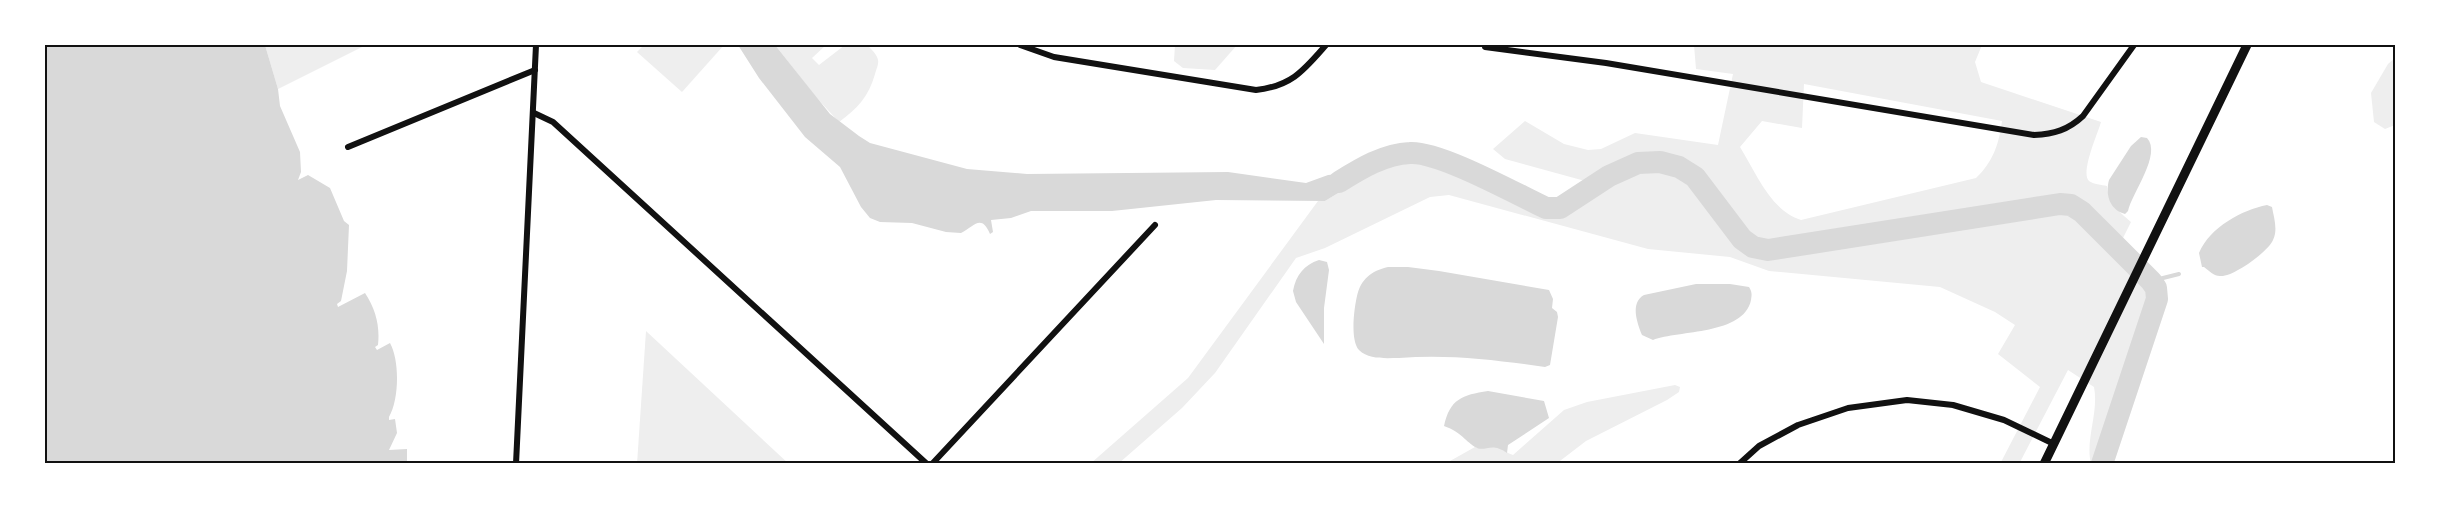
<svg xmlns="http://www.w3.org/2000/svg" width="2440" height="509" font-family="Signika,sans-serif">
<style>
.green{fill:#eee;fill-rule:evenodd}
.water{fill:#d9d9d9}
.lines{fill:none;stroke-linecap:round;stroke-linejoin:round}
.stream{stroke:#d9d9d9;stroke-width:4}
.river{stroke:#d9d9d9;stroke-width:22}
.minor{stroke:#111;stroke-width:6}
.tertiary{stroke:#111;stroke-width:9}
.neatline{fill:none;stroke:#111;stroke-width:2}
</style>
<rect width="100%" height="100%" fill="#fff"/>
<g class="green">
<polygon points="265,45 366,45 278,89"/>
<polygon points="644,45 724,45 682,92 637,52"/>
<path d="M775 45H826L812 58 819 65 845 45H867C871 49 877 54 878 60 879 64 876 70 875 74 869 96 857 109 839 122L816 97Z"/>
<polygon points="1175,45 1237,45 1215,70 1183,68 1174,61"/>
<path d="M1694 45H1982L1975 62 1981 82 2101 122C2098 133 2080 173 2089 181 2093 184 2102 185 2107 186 2108 204 2119 211 2131 222L2118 248 2153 283 2157 299 2102 464H2091C2085 439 2099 413 2094 387L2068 370 2019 464H2000L2040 387 1998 354 2015 325 1995 312 1940 287 1769 271 1730 257 1648 249 1449 195 1430 197 1325 248 1296 258 1215 373 1182 408 1118 464H1090L1188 378 1318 201H1325L1363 178 1364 167C1376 160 1399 152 1413 153 1450 156 1510 191 1546 208H1560L1596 184 1505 159 1493 149 1525 121 1564 144 1588 150 1601 149 1635 133 1718 145 1733 74 1696 69ZM1804 84 2002 121C1999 144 1993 162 1976 178L1801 220C1771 211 1756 173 1740 147L1762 121 1802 128Z"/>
<polygon points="2395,58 2395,125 2385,129 2374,122 2371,93 2388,64"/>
<polygon points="646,331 789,464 637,464"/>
<path d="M1675 385 1680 387 1679 392 1667 400 1586 441 1556 464H1451L1450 461 1475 447C1483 450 1487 445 1495 446 1501 447 1506 453 1513 455L1564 410 1587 402Z"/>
</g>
<g class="water">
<path d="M45 45H265L278 89 280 106 300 152 301 172 298 180 308 175 330 188 344 221 349 225 347 271 341 301 337 304 338 307 365 293C376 310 380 326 378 345L375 347 377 350 390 343C400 361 399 400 389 417V420L395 419 397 433 389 450 407 449V464H45Z"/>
<path d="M738 45H775L830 114 859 136 870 143 967 169 1027 174 1228 172 1306 183 1328 175 1338 174 1355 163 1364 167 1363 178 1325 201 1216 200 1112 211H1031L1011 218 991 220 993 232 990 234C981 213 974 227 961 233L946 232 912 223 880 222 870 218 861 207 840 167 805 137 759 78Z"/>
<path d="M2141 137 2147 138C2162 154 2132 193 2128 211L2125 214C2110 210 2105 195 2109 180L2131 146Z"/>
<path d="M2267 205 2272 207C2274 218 2278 230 2273 240 2269 251 2232 278 2220 276 2214 276 2209 271 2204 267H2202L2199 253C2210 227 2242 210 2267 205Z"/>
<path d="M1319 260 1327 262 1329 270 1324 308V344L1296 302 1293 291C1296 275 1304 265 1319 260Z"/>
<path d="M1388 267H1408L1439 271 1549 290 1553 299 1552 308 1557 312 1558 317 1550 365 1545 367C1496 360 1449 354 1399 358 1387 358 1369 360 1359 350 1350 340 1354 309 1357 296 1361 279 1371 271 1388 267Z"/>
<path d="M1696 284H1730L1749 287C1752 292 1752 294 1751 300 1744 335 1679 330 1653 340L1642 335C1637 322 1630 303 1644 295Z"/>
<path d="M1488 391 1544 401 1549 418 1508 445 1507 453C1491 441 1485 453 1475 447 1463 439 1461 432 1444 426 1450 399 1462 395 1488 391Z"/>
</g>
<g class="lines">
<polyline class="stream" points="2151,281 2179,274"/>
<path class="river" d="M1339 182C1360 169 1384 154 1410 153 1439 151 1516 194 1546 208H1560L1609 176 1638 163 1660 162 1679 167 1695 177 1742 239 1753 247 1768 250 2060 204 2071 205 2082 212 2151 281 2156 288 2157 299 2102 464"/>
<g class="minor">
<path d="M1020 45 1054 57 1256 90C1292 86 1304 70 1326 45"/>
<path d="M1485 47 1606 63 2034 135C2054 134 2068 130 2083 116L2134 45"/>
<polyline points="534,113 553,122 927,464"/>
<polyline points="348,147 535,70"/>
<polyline points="516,464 536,45"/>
<polyline points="932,464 1155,225"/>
<polyline points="1739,464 1759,446 1798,425 1848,408 1907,400 1953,405 2004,420 2054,444"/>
</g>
<polyline class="tertiary" points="2044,464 2247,45"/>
</g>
<rect width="2440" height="509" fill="none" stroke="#ffffff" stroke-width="93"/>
<rect x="46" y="46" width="2348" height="416" class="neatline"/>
</svg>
